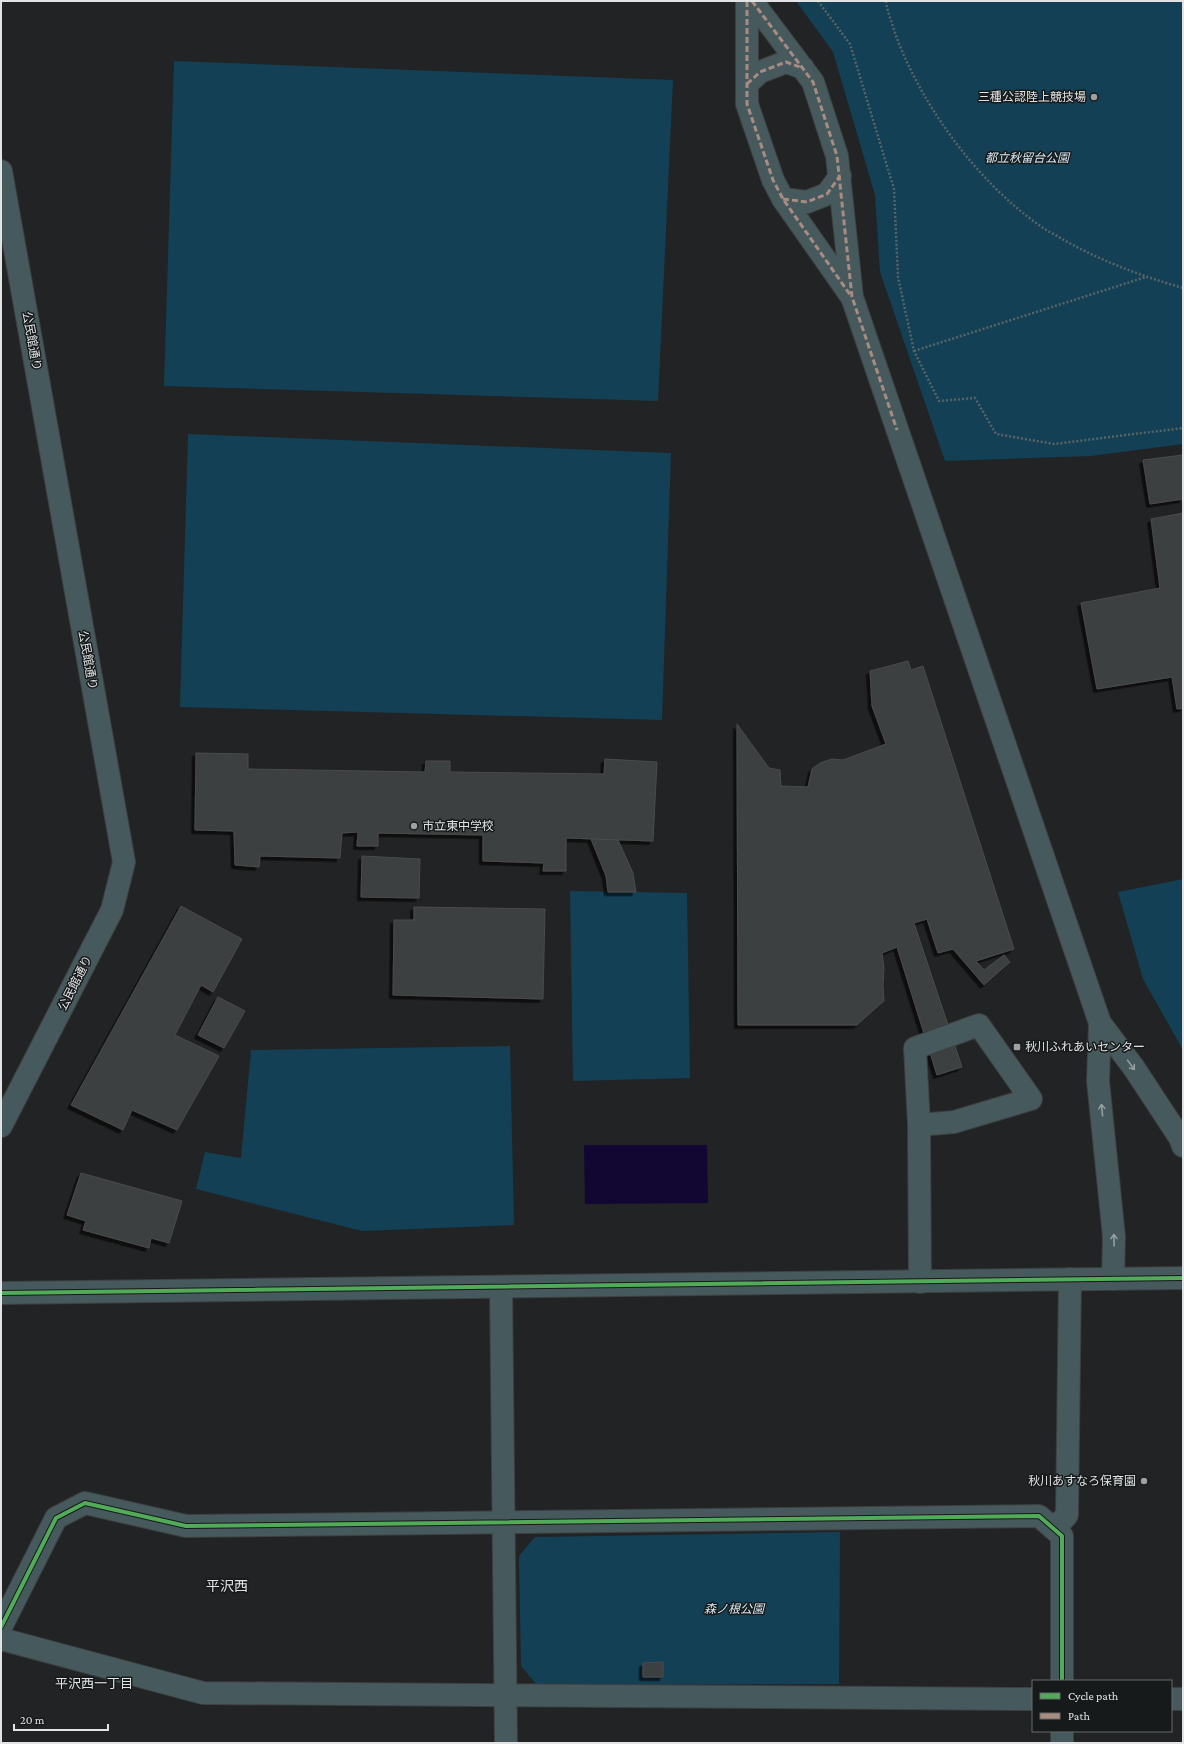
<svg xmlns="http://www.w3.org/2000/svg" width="1184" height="1744" font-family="'Crimson Pro','Noto Sans JP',serif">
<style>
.green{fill:#134054}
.water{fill:#120733}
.building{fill:#3e3f40;stroke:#4a4b4c;filter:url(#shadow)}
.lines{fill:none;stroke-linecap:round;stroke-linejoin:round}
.minor-casing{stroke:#3d3e3f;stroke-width:24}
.path{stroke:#586465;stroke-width:2.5;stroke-dasharray:2 2;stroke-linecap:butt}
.minor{stroke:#46595c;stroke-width:22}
.quiet{stroke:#a88b81;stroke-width:3;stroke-dasharray:6 3;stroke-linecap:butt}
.cycleway-casing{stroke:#171a1b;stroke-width:6}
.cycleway{stroke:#51ab58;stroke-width:4}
.oneway{stroke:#949ea0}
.poi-dot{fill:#9ea0a1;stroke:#171a1b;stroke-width:1.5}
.labels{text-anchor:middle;stroke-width:3;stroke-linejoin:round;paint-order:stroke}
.poi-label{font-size:12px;fill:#e1e3e4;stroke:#171a1b;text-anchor:end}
.park-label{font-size:12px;font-style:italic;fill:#d6e7f2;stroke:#171a1b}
.street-label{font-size:12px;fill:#e1e3e4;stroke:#171a1b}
.neighbourhood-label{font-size:13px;fill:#e1e3e4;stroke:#171a1b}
.quarter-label{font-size:14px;fill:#e1e3e4;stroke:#171a1b}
</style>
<defs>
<filter id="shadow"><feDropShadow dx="-3.5" dy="3.5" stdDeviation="0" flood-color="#0009"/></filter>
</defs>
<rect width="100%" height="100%" fill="#222324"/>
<g class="green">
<polygon points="796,1 1183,1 1183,444 1091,456 945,461 880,272 875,195 833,52"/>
<polygon points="174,61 673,80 658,401 164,386"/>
<polygon points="188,434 671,453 662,720 180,707"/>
<polygon points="1183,879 1183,1050 1143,979 1118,892"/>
<polygon points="570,891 687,893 690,1078 573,1081"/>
<polygon points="510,1046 514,1225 362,1231 196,1189 205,1152 241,1158 251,1050"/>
<polygon points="840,1532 839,1684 537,1685 521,1666 519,1556 535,1537"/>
</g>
<polygon class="water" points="584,1145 707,1145 708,1203 585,1204"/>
<g class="building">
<polygon points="1183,455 1183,499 1150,504 1143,460"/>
<polygon points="1183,513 1183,708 1177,709 1172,677 1097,689 1081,603 1160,588 1151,519"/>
<polygon points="908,661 911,670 923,666 1014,949 976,961 984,970 1004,955 1010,962 984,985 953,949 938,953 927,919 914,923 962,1067 937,1075 897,947 882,953 884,968 883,986 884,1001 857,1025 738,1025 737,724 769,768 780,770 781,786 808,787 812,769 820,763 832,759 843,760 886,744 872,706 870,671"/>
<polygon points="196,753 248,754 248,769 425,772 426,761 450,761 450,772 604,774 605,759 657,762 653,841 566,838 566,871 543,871 544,863 483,861 483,835 378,833 378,846 357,846 358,832 342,833 340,858 260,856 259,867 235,865 234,831 195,830"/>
<polygon points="591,839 618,840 633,873 636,892 608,892 606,876"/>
<polygon points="362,856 420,859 419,898 361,897"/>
<polygon points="181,906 242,939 213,992 201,985 175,1035 219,1056 177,1130 132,1110 123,1130 71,1105"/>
<polygon points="414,907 545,909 543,999 393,995 394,920 414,920"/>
<polygon points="218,997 245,1011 224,1048 198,1035"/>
<polygon points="81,1173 182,1201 169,1243 151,1238 149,1248 83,1230 86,1221 67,1215"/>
<polygon points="663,1662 663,1677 643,1677 643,1663"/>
</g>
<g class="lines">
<defs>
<g id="minor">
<polyline points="747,1 747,104 773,180 783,199 851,296"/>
<polyline points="752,1 813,82 837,156 852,297 1100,1023 1134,1068 1180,1138 1183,1146"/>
<polyline points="747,84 760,72 786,62 803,68"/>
<polyline points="1,171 124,862 112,910 1,1126"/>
<polyline points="783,199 807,202 827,194 840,176"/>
<polyline points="1100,1023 1098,1081 1114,1237 1113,1279"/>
<polyline points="919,1125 954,1122 1031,1099 979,1025 915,1048 919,1125 920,1282"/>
<polyline points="501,1287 506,1743"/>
<polyline points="1,1293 1183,1278"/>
<polyline points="1054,1529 1067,1515 1070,1279"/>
<polyline points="1,1627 56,1518 85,1503 186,1526 1039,1516 1062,1536 1062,1681"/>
<polyline points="1,1639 203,1693 1033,1699"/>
<polyline points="1171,1699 1183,1699"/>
<polyline points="1062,1743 1062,1731"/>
</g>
</defs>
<use href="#minor" class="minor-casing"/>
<g class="path">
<polyline points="818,1 850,44 894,189 898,277 914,351 939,401 975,398 996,434 1054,444 1183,428"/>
<path d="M886 1C887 12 892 22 895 33 920 103 977 182 1039 225 1046 231 1055 234 1062 239 1101 261 1141 276 1183 288"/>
<polyline points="914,351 1146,277"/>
</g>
<use href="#minor" class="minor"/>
<g class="quiet">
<polyline points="747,1 747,104 773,180 783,199 851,296"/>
<polyline points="752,1 813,82 837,156 852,297 897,430"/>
<polyline points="747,84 760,72 786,62 803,68"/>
<polyline points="783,199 807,202 827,194 840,176"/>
</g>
<defs>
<g id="cycleway">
<polyline points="1,1293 1183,1278"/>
<polyline points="1,1627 56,1518 85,1503 186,1526 1039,1516 1062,1536 1062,1681"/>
</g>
</defs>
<use href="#cycleway" class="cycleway-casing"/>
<use href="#cycleway" class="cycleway"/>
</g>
<defs><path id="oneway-shaft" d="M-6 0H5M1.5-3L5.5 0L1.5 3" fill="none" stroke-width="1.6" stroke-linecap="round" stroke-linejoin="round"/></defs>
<g class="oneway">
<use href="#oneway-shaft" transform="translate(1131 1065) rotate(54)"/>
<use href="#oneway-shaft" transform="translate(1102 1110) rotate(-96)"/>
<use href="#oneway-shaft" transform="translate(1114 1240) rotate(-91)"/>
</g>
<g class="poi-dot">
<circle cx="1094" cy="97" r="4"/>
<circle cx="414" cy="826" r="4"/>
<rect x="1013" y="1043" width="8" height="8" rx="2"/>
<circle cx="1144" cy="1481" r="4"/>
</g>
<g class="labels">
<g class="poi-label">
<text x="1086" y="101">三種公認陸上競技場</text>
<text x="422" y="830" text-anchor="start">市立東中学校</text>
<text x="1025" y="1051" text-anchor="start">秋川ふれあいセンター</text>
<text x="1136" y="1485">秋川あすなろ保育園</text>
</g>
<g class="park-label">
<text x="1027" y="162">都立秋留台公園</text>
<text x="734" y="1613">森ノ根公園</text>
</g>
<g class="street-label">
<text transform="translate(32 341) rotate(80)" y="4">公民館通り</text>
<text transform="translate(88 660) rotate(80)" y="4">公民館通り</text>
<text transform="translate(75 983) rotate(-63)" y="4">公民館通り</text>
</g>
<g class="neighbourhood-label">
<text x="94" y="1688">平沢西一丁目</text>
</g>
<g class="quarter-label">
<text x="227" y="1591">平沢西</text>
</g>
</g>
<rect width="1184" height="1744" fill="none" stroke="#e1e3e4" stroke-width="4"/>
<rect x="1032" y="1680" width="140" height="52" fill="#171a1b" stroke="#686a6b"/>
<rect x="1040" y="1693" width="20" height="6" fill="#51ab58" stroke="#686a6b"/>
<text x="1068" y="1700" font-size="12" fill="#e1e3e4">Cycle path</text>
<rect x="1040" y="1713" width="20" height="6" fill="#a88b81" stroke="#686a6b"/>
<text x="1068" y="1720" font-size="12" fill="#e1e3e4">Path</text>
<path d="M14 1724v6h94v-6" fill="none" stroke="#e1e3e4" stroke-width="2"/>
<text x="20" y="1724" font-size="12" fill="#e1e3e4" stroke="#171a1b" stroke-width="3" paint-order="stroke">20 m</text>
</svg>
